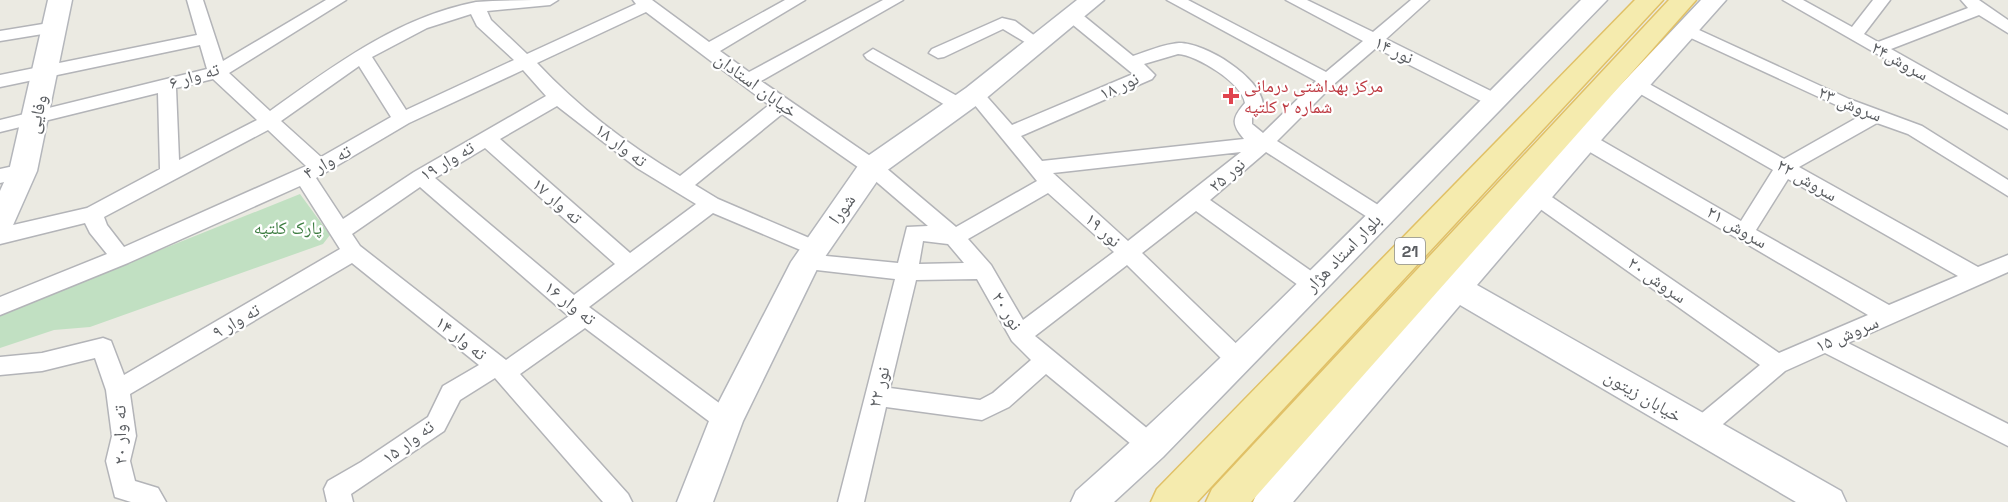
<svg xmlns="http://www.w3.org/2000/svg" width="2008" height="502" font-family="'Space Grotesk','Noto Naskh Arabic',sans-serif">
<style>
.green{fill:#c1e0c2}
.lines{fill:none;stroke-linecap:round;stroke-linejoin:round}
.street-casing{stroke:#b3b4b8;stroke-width:3}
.secondary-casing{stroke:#b4b6bb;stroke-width:3}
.primary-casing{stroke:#e0c066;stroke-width:3}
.street{fill:#fff;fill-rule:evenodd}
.secondary{fill:#fff;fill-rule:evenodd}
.primary{fill:#f5ebae;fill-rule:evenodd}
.health-dot{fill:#e0444e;stroke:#fff;stroke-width:2}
.labels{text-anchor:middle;stroke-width:4.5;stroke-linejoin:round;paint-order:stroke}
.shield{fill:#fff;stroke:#8c8e90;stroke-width:1.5}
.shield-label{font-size:16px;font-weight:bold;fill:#5a5d61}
.street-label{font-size:18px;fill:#5a5d61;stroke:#fff}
.health-label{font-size:18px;fill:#be3a42;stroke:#fff;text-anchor:start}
.park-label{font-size:18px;fill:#3e7d42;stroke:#fff}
</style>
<rect width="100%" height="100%" fill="#ebeae2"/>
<polygon class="green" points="300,194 330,235 323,244 90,327 54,330 0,348 0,314"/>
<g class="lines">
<defs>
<g id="street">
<path d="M187 0H203L223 61 326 0H346L229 73 270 111C333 66 398 17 476 2 502 0 531 0 558 0L550 5 487 11 491 20 527 54 636 4 633 0H652L709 42 785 0H805L720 51 749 72 883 0H903L761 81 879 162 956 227 1037 181 969 98 966 94 969 90H981L1012 125 1133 74 1067 20 1065 16 1067 12H1079L1133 56C1148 51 1164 44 1179 43 1206 43 1260 77 1263 104L1252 118V124L1263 133 1316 81 1167 0H1188L1326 72 1363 41 1286 0H1307L1373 32 1411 0H1429L1386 39 1501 96 1503 100 1501 104H1487L1376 48 1334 84 1277 141 1386 210 1389 215 1386 220 1379 222 1372 220 1266 152 1210 200 1321 278 1324 284 1321 290 1313 292 1305 290 1196 211 1142 253 1246 353 1249 360 1246 367 1238 369 1230 367 1127 265 1035 336 1160 439 1163 446 1160 453 1151 456 1142 453 1046 374 1009 407 982 420 886 407 864 502H838L895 279 799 268 795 262 799 256 810 254 713 213 589 307 734 414 738 421 734 428 726 431 718 428 585 328 520 374 628 494 632 502H603L495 378 460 400 444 431 351 494 353 502H327L324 489 328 481 361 462 428 417 443 386 479 365 352 263 130 394 136 436 130 461 135 481 158 488 166 502H131L115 497 106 461 112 436 106 390 95 358 42 371 0 375V357L42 353 103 338 111 341 124 375 340 249 300 186 128 263 0 315V297L107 254 90 233 85 223 0 244V228L87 208 160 169 158 93 0 132V120L207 69 200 45 0 87V75L197 35ZM646 12 769 105 680 176C628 145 578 107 537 63ZM471 14 477 26 514 60 406 110 372 57 427 28ZM1178 54C1197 55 1242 83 1245 103 1232 118 1231 124 1244 139L1042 161 1021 136 1152 79 1155 75 1144 64ZM359 66 391 117 321 157 281 121ZM523 70 546 96 414 172 343 219 316 178 409 123ZM213 79 257 120 179 160 176 88ZM557 106 637 168 696 204 630 253 500 139ZM782 114 865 172 928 226 907 227 898 263 816 255 821 253 824 248 821 243 718 199 695 185ZM268 130 306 166 124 247 107 225 104 217ZM485 148 615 264 574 295 435 178ZM1241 152 1128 241 1053 173ZM420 187 565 313 569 316 506 360 360 246 352 234ZM1048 193 1114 252 1023 320 991 265 968 239ZM923 241 948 244 964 263 919 264ZM977 279 1012 341 1031 360 993 393 980 400 890 388 916 280Z"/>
<polygon points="1783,0 1803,0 1852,27 1873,0 1890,0 1864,34 1878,42 1968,8 1961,0 1979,0 2008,20 2008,33 1979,15 1891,49 2008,115 2008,129"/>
<polygon points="1002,18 1015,21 1047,45 1038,50 1003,29 944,57 938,58 929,53 932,49"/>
<polygon points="55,22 61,23 64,27 61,31 0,41 0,31"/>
<path d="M1686 24 1849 99 1922 126 2008 180V196L1908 134 1877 123 1799 167 1978 267 2008 255V272L1848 343 2008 424V446L1825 353 1785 371 1709 436 1700 439 1691 436 1688 429 1691 422 1760 365 1529 201 1526 196 1529 191H1543L1779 353 1868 315 1578 145 1575 140 1578 135H1592L1741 221 1773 170 1630 88 1627 84 1630 80H1642L1784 159 1860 116 1680 33 1677 29 1680 25ZM1788 179 1958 276 1889 305 1756 230Z"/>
<polygon points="873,49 966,101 968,105 966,109 952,109 867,59 864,55"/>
<polygon points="23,164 30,166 33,171 30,176 0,183 0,169"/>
</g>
<g id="secondary">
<polygon points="48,0 72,0 37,171 10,232 0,235 0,191 9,171"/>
<polygon points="1077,0 1104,0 984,100 882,174 818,267 743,421 713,502 677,502 709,421 791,262 862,160 966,88"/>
<path d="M1581 0H1607L1163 457 1114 502H1071L1076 491C1252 335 1415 165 1581 0Z"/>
<polygon points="1701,0 1726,0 1595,147 1477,285 1841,491 1846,502 1796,502 1460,305 1293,502 1253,502 1258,491 1575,133"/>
</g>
<g id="primary">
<polygon points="1635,0 1663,0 1197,502 1151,502 1157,489"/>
<polygon points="1669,0 1696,0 1251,502 1206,502 1212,489"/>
</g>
</defs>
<use href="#street" class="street-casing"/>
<use href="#secondary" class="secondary-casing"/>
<use href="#primary" class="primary-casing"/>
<use href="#street" class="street"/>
<use href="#secondary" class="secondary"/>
<use href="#primary" class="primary"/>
</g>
<path class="health-dot" d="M1228 87h6v6h6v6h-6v6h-6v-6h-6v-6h6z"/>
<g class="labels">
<rect class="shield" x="1395" y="238" width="30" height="26" rx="4.5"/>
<g class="shield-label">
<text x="1410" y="257">21</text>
</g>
<g class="street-label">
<text transform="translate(1394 50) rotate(26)" y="6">نور ۱۴</text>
<text transform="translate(1900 61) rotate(29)" y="6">سروش۲۴</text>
<text transform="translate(194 76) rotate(-17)" y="6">ته وار ۶</text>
<text transform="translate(756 85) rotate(36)" y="6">خیابان استادان</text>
<text transform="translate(1119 86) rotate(-25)" y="6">نور ۱۸</text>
<text transform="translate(1850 104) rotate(22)" y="6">سروش ۲۳</text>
<text transform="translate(37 114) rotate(-77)" y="6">وفایی</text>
<text transform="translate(621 145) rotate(37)" y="6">ته وار ۱۸</text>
<text transform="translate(447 161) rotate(-31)" y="6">ته وار ۱۹</text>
<text transform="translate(327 162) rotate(-29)" y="6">ته وار ۴</text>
<text transform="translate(1227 175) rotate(-41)" y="6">نور ۲۵</text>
<text transform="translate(1807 180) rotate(30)" y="6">سروش ۲۲</text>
<text transform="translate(557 201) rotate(41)" y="6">ته وار ۱۷</text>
<text transform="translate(842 209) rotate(-54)" y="6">شورا</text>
<text transform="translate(1737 227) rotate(30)" y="6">سروش ۲۱</text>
<text transform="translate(1103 230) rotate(42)" y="6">نور ۱۹</text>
<text transform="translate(1343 253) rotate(-46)" y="6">بلوار استاد هژار</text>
<text transform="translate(1657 280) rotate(35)" y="6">سروش ۲۰</text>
<text transform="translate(570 303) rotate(38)" y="6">ته وار ۱۶</text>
<text transform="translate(1007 311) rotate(59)" y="6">نور ۲۰</text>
<text transform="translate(236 321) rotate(-30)" y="6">ته وار ۹</text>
<text transform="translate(1847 334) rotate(-23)" y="6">سروش ۱۵</text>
<text transform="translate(461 338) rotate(38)" y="6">ته وار ۱۴</text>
<text transform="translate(879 387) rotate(-76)" y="6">نور ۲۲</text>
<text transform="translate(1643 396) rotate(30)" y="6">خیابان زیتون</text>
<text transform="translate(120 435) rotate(-91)" y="6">ته وار ۲۰</text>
<text transform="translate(408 442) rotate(-37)" y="6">ته وار ۱۵</text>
</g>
<g class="health-label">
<text x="1244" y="92">مرکز بهداشتی درمانی<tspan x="1244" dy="21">شماره ۲ کلتپه</tspan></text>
</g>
<g class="park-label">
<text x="288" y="234">پارک کلتپه</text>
</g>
</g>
</svg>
